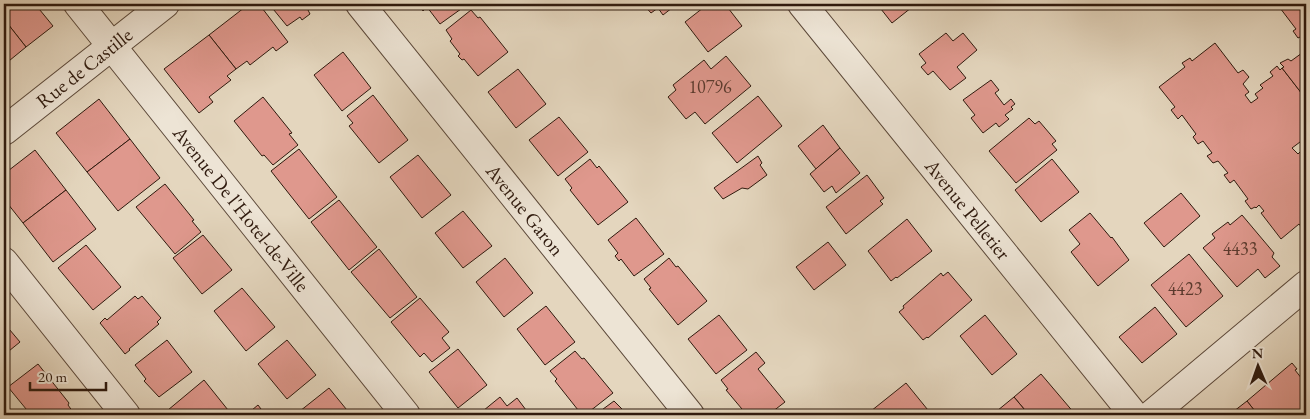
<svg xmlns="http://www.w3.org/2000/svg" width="1310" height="419" font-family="'EB Garamond',serif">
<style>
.building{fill:#df988d;stroke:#2f1a0e}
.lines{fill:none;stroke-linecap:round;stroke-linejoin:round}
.minor-casing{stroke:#5c493a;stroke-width:30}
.minor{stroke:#ede4d5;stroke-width:28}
.labels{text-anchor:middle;stroke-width:4.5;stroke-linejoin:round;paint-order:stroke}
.number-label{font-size:18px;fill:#5b3a2e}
.street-label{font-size:20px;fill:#2f1a0e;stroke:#ede4d5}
</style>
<rect width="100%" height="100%" fill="#e4d6be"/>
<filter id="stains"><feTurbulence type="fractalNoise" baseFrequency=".004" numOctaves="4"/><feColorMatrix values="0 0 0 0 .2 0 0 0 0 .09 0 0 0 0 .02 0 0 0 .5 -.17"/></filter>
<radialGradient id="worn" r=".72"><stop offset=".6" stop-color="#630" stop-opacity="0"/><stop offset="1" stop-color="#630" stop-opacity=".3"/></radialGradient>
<g class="building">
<polygon points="17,4 35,4 53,26 26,47 4,19 4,14"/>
<polygon points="249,4 259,4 288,42 276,51 273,47 250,65 247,61 236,69 209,35"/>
<polygon points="269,4 315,4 308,10 310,14 302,20 300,17 287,26"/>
<polygon points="418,4 468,4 440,24 427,7 423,11"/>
<polygon points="643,4 677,4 663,15 658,8 651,13"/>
<polygon points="708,4 725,4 742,26 708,52 685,22"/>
<polygon points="877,4 916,4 892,23"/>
<polygon points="1277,4 1306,4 1306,34 1298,38 1293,31 1296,29"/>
<polygon points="471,10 478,18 480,17 508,52 478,76 464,59 462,60 458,56 460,54 450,41 452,39 446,30"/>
<polygon points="4,19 26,47 4,65"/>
<polygon points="946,33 953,41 963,33 977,50 957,67 966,78 950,90 933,71 928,75 921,67 926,63 919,54"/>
<polygon points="209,35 236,69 227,76 231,80 209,97 213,102 199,113 164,69"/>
<polygon points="1215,43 1238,73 1243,70 1249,77 1243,84 1249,92 1245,95 1251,103 1258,98 1255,94 1263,88 1260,85 1273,76 1270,72 1277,66 1280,70 1282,68 1306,99 1306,140 1304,139 1292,148 1298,154 1301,151 1306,157 1304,161 1306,165 1306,224 1302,228 1299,224 1281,239 1261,213 1264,211 1259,205 1256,208 1255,207 1251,209 1245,201 1248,199 1234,180 1230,183 1224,175 1228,173 1218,161 1213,163 1207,156 1212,153 1203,141 1198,144 1193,137 1196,134 1182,115 1178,119 1171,110 1175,107 1159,87 1185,67 1182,63 1190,58 1192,61"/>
<polygon points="343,52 371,88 342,111 314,75"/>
<polygon points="1302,53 1304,55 1306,53 1306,99 1282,68 1284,67 1280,63 1288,59 1291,61"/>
<polygon points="726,56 751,86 705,124 695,112 686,119 668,97 676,90 673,85 704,60 711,69"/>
<polygon points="518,69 546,104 516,128 488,92"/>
<polygon points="991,80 999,90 995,93 1004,105 1011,99 1015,104 1011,107 1013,109 1005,115 1009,119 999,127 996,123 983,133 971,118 975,115 963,100"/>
<polygon points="373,95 408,140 379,163 349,126 353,123 347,116"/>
<polygon points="758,96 782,126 737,163 712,133"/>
<polygon points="263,97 292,133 289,134 298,145 273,165 264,155 262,156 234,121"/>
<polygon points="99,99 130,139 87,172 56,133"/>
<polygon points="559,117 588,152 558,176 529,140"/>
<polygon points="1029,118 1035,124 1039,121 1056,141 1052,144 1057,150 1016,183 989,151"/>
<polygon points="823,125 840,148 816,169 798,146"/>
<polygon points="130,139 160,178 118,211 87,172"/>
<polygon points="840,148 860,173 836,193 832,186 824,192 810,174"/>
<polygon points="299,149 337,197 309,219 271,171"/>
<polygon points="35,150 66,190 23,223 4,199 4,174"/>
<polygon points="418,155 451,195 422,218 390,177"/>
<polygon points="758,156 762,163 760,165 767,175 748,189 742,188 723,199 714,188"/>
<polygon points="590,159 597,168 599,166 628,202 598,225 570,190 572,188 565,179"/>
<polygon points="1052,159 1079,192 1041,222 1015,190"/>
<polygon points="867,175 884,198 880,201 883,204 846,234 826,207"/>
<polygon points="165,184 194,220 192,221 201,232 175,254 136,207"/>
<polygon points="66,190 96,229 53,262 23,223"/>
<polygon points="1181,193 1200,216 1164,247 1144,223"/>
<polygon points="339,200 377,247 349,270 311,222"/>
<polygon points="463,211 492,246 463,268 435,233"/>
<polygon points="1090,213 1111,238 1112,237 1129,260 1098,286 1071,252 1080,244 1069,230"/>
<polygon points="1242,215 1274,253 1272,257 1280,266 1265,278 1258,269 1237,287 1203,248 1215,238 1212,234 1228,222 1230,225"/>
<polygon points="636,218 664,254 634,276 621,259 619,261 615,256 618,253 608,240"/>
<polygon points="907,219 932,251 897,278 896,277 891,281 868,251"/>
<polygon points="203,235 232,270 202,294 173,258"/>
<polygon points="828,242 846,265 814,290 796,267"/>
<polygon points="86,245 121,287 93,310 58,268"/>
<polygon points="379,249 417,297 390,318 351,272"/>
<polygon points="1189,254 1223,296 1186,327 1151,285"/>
<polygon points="505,258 533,293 504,317 476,282"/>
<polygon points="669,258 676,267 678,266 707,301 678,325 649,289 651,288 644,279"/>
<polygon points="948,272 972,300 928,338 927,337 923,340 899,312 904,308 903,306 941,273 943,276"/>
<polygon points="242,288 275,327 246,351 214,311"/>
<polygon points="135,296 138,299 142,296 161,318 157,322 159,324 129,349 130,350 125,354 100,323 105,318 107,320"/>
<polygon points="420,298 449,332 442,338 450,348 432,362 424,353 420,357 391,322"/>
<polygon points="546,306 575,342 545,365 517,329"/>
<polygon points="1155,307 1177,334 1142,363 1119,337"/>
<polygon points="719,315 747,350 716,374 688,339"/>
<polygon points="985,315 1017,354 992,375 960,336"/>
<polygon points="4,323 20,342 4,355"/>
<polygon points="167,340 192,372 159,397 144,381 146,379 135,365"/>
<polygon points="287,340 316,375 287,399 258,364"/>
<polygon points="458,349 487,385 458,408 429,372"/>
<polygon points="575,351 582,359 584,358 613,393 585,415 582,415 555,381 557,379 550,371"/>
<polygon points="756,352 765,363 758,369 785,402 768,415 747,415 726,390 728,389 721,380"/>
<polygon points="1292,363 1297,369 1295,370 1306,384 1306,408 1297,415 1258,415 1247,401"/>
<polygon points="38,364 69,403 68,405 73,412 69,415 31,415 8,387"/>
<polygon points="1041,374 1075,414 1073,415 1029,415 1014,397"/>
<polygon points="204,380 232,415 172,415 168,410"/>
<polygon points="906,383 932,415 866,415"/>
<polygon points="329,388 351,415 303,415 300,411"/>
<polygon points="500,397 507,406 517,398 526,410 520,415 478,415"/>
<polygon points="1014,397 1029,415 992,415"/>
<polygon points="614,401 628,415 595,415"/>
<polygon points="1247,401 1258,415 1229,415"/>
<polygon points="258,405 264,413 261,415 246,415"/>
</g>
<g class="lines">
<defs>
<g id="minor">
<path id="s1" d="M78 4 406 415"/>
<path id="s2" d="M360 4 690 415"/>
<path id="s3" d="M802 4 1134 415"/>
<path id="s4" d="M4 131 165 4"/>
<polyline points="4,262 126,415"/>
<polyline points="1151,415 1306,285"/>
</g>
</defs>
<use href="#minor" class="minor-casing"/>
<use href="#minor" class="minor"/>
</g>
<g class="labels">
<g class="number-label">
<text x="710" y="93">10796</text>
<text x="1240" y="255">4433</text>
<text x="1185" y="295">4423</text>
</g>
<g class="street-label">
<text dy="7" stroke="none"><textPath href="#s4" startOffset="102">Rue de Castille</textPath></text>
<text dy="7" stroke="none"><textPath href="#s2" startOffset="264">Avenue Garon</textPath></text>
<text dy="7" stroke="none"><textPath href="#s1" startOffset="262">Avenue De l'Hotel-de-Ville</textPath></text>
<text dy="7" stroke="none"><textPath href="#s3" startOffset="264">Avenue Pelletier</textPath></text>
</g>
</g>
<rect width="1310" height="419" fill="none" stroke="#e4d6be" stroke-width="20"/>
<rect x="5" y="5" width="1300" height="409" fill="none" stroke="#2f1a0e" stroke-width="2.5"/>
<rect x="10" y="10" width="1290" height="399" fill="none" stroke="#2f1a0e"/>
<g transform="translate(1258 366) rotate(358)" stroke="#ede4d5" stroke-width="4" paint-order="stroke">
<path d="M0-4L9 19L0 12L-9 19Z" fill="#2f1a0e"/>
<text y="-8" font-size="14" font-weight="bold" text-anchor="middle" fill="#2f1a0e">N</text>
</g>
<path d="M30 382v8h76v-8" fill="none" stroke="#2f1a0e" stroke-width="2.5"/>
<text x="38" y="382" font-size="15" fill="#2f1a0e" stroke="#ede4d5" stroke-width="4" paint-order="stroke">20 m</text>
<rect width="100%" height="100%" filter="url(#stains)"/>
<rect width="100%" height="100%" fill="url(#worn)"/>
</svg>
